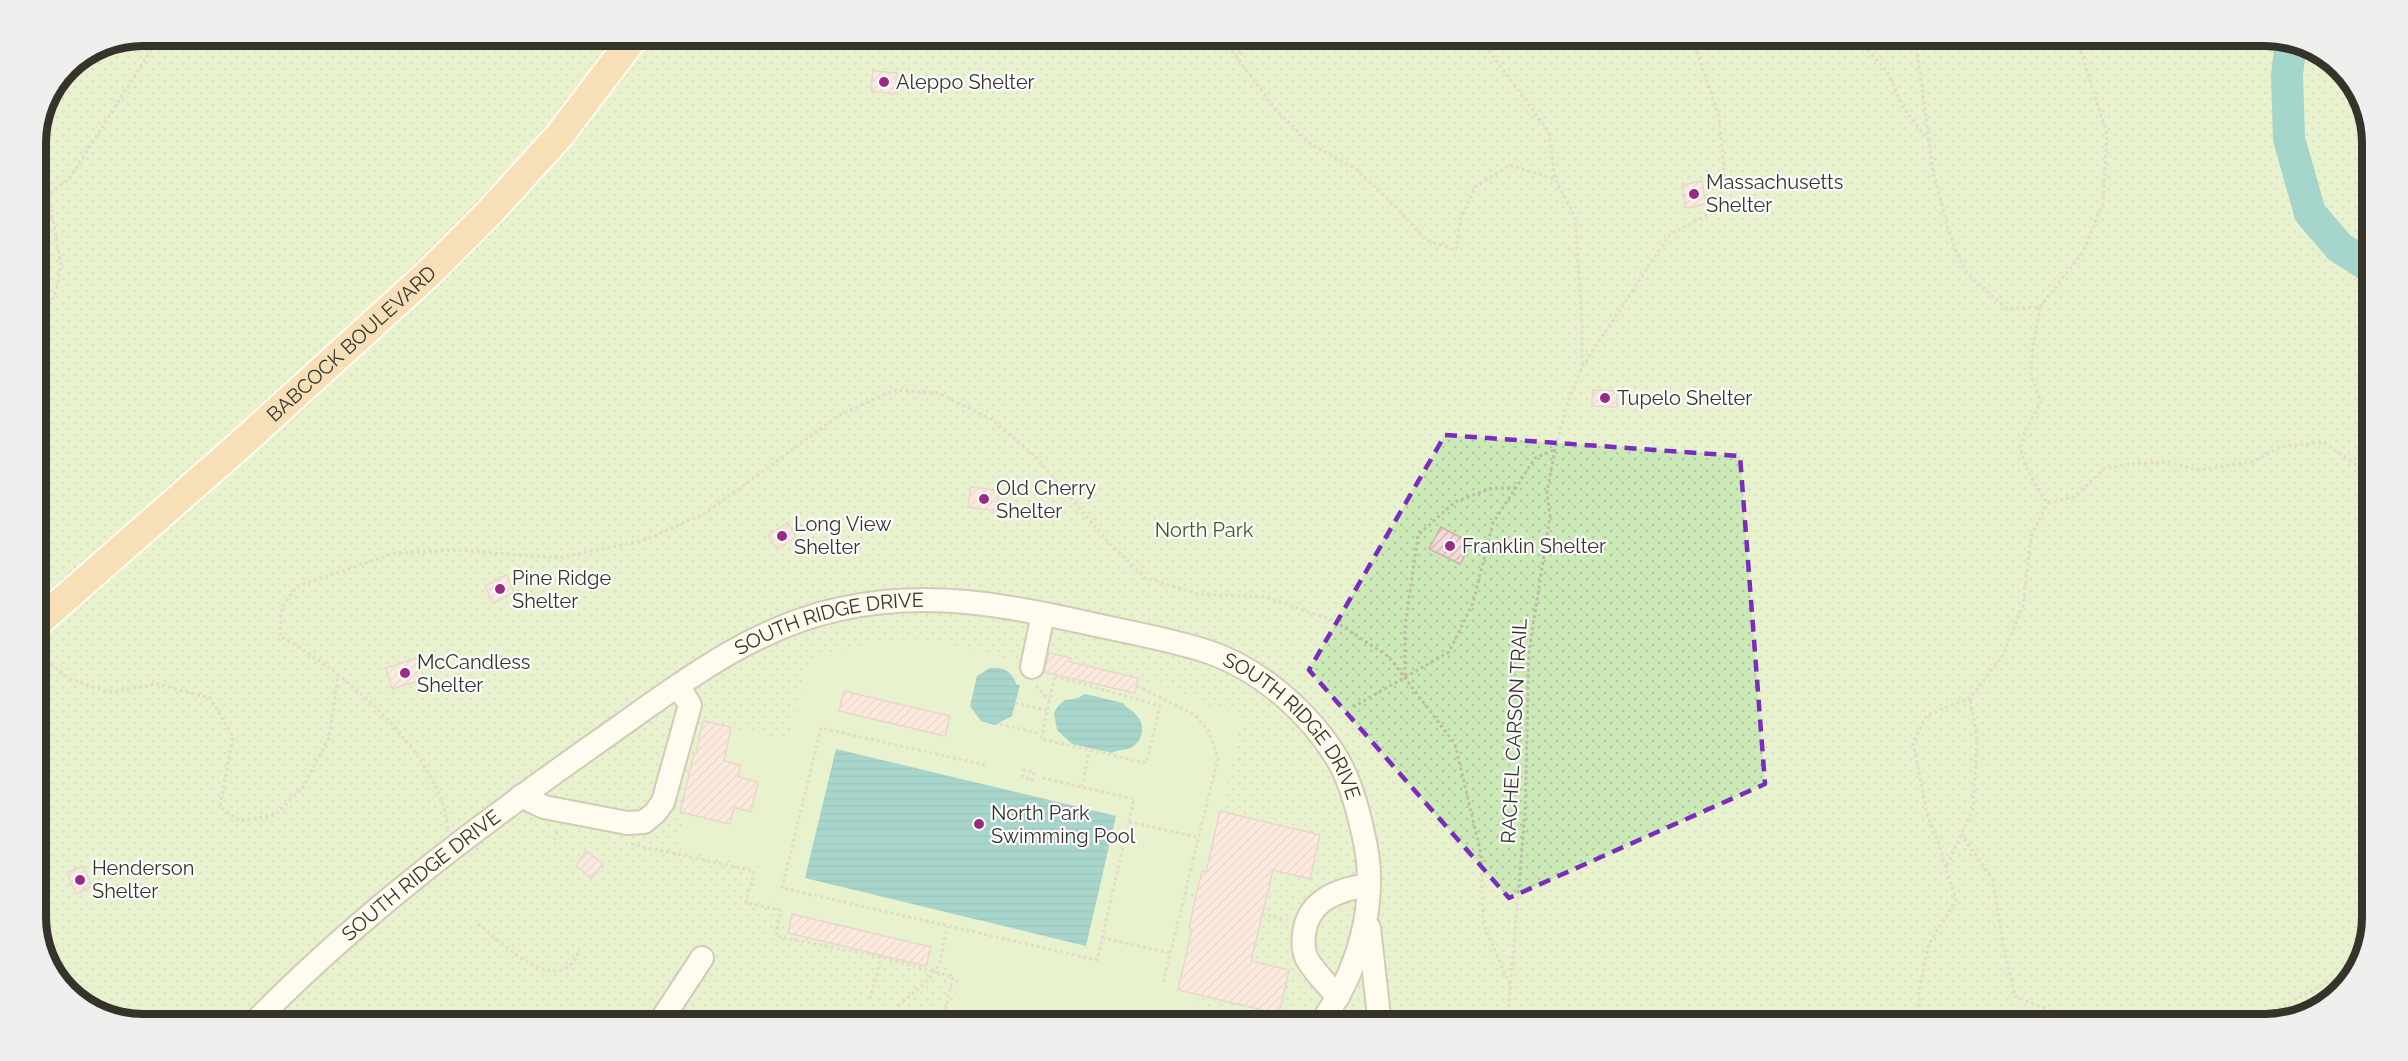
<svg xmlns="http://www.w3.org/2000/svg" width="2408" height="1061" font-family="Raleway,sans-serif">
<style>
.park{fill:url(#park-dots)}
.garden{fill:#cceab7}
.water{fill:url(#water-rules)}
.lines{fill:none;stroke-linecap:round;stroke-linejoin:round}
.river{stroke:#3baab1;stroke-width:32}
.building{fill:url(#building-hatch);stroke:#cdb1af;stroke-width:1.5}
.minor-casing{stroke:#9c9680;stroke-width:26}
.major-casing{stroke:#fff;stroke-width:32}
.path{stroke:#c0baa8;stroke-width:3;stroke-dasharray:3 3;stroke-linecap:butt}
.minor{stroke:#fff;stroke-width:22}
.major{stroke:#eec286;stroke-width:28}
.marked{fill:none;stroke:#7b2cbf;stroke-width:4.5;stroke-dasharray:12 8;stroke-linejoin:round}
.poi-dot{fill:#9b2a87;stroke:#fff;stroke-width:2}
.labels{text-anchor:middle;stroke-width:4.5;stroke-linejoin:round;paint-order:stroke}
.poi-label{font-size:20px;fill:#35332a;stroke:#fff;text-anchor:start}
.street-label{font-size:20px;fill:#35332a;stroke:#fff}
.park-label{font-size:20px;fill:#395b18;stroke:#fff}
.rim{fill:none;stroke:#35332a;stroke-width:8}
</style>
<defs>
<pattern id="park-dots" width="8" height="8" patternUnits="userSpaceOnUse" patternTransform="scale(1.5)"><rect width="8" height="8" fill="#cceab7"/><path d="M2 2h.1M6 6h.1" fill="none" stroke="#b0c99e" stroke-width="1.8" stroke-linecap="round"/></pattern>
<pattern id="water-rules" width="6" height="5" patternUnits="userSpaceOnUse" patternTransform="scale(1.5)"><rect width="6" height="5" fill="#3baab1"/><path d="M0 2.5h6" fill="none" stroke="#328b90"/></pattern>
<pattern id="building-hatch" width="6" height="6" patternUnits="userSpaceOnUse" patternTransform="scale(1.5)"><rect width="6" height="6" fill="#f5d9d7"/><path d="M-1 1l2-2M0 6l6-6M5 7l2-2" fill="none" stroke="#d3bbb9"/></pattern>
</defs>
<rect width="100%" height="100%" fill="#fff8e1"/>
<polygon class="park" points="143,36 2265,36 2306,44 2354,83 2372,137 2372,918 2364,959 2325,1007 2265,1025 143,1025 102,1017 58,983 36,925 36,137 68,67 103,44"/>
<path class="garden" d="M904 639C949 639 995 657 1037 669L1052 660 1083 665 1168 687 1213 707 1243 716 1220 811 1320 835 1310 879 1266 868 1269 887 1255 946 1249 944 1246 960 1289 970 1279 1014 1200 995 1192 1025H949L962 973 928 962 926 966 788 933 790 922 782 919 785 907 753 899 759 867 677 848 685 814 680 812 703 721 788 741 809 660 874 643Z"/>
<g class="water">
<path d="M990 668C1006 666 1012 673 1017 685H1020L1012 716 995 725 981 721 970 706 977 676Z"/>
<path d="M1085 694 1123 703C1127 709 1133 710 1137 716 1146 726 1143 742 1130 748 1124 751 1118 749 1112 753L1072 744 1057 730 1054 713 1058 706 1065 700 1078 698Z"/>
<polygon points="836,749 1116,816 1086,946 805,878"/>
</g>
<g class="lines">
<polyline class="river" points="2291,41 2287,75 2289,139 2310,213 2339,247 2372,268"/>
</g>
<g class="building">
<polygon points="873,71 897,73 895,94 871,91"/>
<polygon points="1702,181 1706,204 1686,208 1682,185"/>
<polygon points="1593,390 1617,391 1617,407 1592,406"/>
<polygon points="971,487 999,491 996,511 968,507"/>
<polygon points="788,523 796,537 777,549 768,535"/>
<polygon points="1441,527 1471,543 1460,564 1429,549"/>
<polygon points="506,575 514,592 493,603 485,586"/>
<polygon points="1049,653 1071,658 1070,662 1138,678 1135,693 1044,672"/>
<polygon points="417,658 424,679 392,689 386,668"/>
<polygon points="844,691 950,716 945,736 839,711"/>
<polygon points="703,721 731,727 724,761 740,765 738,777 758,782 751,812 734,807 730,824 680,812 694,754 696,754"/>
<polygon points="1220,811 1320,835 1310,879 1273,870 1251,961 1289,970 1279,1014 1178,990 1192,929 1189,928 1196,896 1202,871 1206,872"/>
<polygon points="586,851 603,864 592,878 576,866"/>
<polygon points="83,866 92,886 76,894 67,873"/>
<polygon points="792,914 931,947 926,966 788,933"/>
</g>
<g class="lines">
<defs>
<g id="minor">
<polyline points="1032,667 1043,614"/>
<polyline points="521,796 544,807 627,823 644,822 655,813 663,802 690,705 678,686"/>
<polyline points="1369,928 1380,1025"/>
<path d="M1338 997C1328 985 1313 971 1306 957 1303 949 1303 942 1304 934 1308 900 1339 889 1369 885"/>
<path id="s1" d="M252 1025C358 916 478 826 602 739 676 687 750 628 840 609 927 590 1002 604 1087 623 1127 632 1170 639 1209 652 1261 670 1310 713 1338 760 1352 785 1359 814 1365 842 1378 905 1358 974 1319 1025"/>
<polyline points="658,1025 702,958"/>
</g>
<g id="major">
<path id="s2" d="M36 624 240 445 428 274 489 213 559 136 635 36"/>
</g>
</defs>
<use href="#minor" class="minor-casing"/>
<use href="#major" class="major-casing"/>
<g class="path">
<polyline points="1221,36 1276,110 1311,144 1356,169 1399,210 1426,240 1456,250 1460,221 1475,187 1510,165 1555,179 1575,217 1582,323 1582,367"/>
<polyline points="1478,36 1549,132 1555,179"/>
<path d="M1856 36 1888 73 1903 107 1929 142 1933 171 1948 228 1957 254 1967 273 2007 309 2040 307 2033 347 2031 375 2041 402C2034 415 2024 430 2021 445 2019 458 2039 493 2048 503L2074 497 2104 469 2127 464 2170 462 2197 470 2252 462 2280 447 2323 442 2355 464 2372 482"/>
<polyline points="1915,36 1929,141"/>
<polyline points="2079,44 2083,36"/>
<polyline points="1237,60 1249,36"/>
<polyline points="36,204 69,179 155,44 162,36"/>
<polyline points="2040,307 2083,252 2103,203 2107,134 2076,36"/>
<polyline points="36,332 56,291 61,265 48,193"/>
<polyline points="36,653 70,679 108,692 157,684 210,698 233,736 220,807 240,821 275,815 303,787 329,738 338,675"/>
<polygon points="1055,676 1160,706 1146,763 1041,739"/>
<polyline points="1405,676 1405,627 1418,535 1455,502 1492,488 1515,488"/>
<polyline points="1036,686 1049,700"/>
<polyline points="1137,686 1195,715 1209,732 1218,758 1163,983"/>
<polyline points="1015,703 1046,710"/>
<polyline points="1353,707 1449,652 1473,603 1493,523 1535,458 1554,450"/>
<polyline points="1000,724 1041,734"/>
<polyline points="985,765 821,728 782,888 1097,960 1134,799 1042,778"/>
<polyline points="1022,777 1024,770 1034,772 1032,781 1026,778"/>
<polyline points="1082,787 1089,751"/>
<polyline points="1129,822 1197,837"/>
<path d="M448 829C446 820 445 810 442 802 416 733 343 672 280 636L282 607 297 586 395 553 457 550 558 558 645 540 706 513 838 416 894 390 938 393 991 419 1035 456 1108 542 1146 578 1198 594 1265 597 1333 620 1389 657 1455 744 1481 854 1483 923 1510 985"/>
<polyline points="1961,834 1993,880 2003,944 2015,996 2067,1018 2107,1017 2138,1025"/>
<polyline points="554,840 558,830"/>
<polyline points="631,844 754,871 746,903 780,910 776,936 881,957 953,977 942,1025"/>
<polyline points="1947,865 1973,809 1977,738 1970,698"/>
<polyline points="1185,893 1196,896"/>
<polyline points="1262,914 1287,920"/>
<path d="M478 924C503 943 560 1003 580 949"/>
<polyline points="1102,938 1171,953"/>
<polyline points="870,999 881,957"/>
<polyline points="898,1006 927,981 939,965 947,927"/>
<polyline points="1509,1025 1508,1015 1525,813 1529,652 1550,516 1547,492 1555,449 1567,405 1582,367 1670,234 1714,212 1725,180 1719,117 1696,48 1699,36"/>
<polyline points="1920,1025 1919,990 1929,944 1956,900 1938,842 1927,814 1913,742 1927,715 1970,698 2003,655 2023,605 2031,536 2048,503"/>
<polyline points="2253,1025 2268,1014 2358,966"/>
</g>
<use href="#minor" class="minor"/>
<use href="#major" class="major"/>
</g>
<path d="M0 0H2408V1061H0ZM1445 435 1740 456 1765 784 1509 898 1309 670Z" fill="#fff8e1" fill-opacity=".55" fill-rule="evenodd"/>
<path class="marked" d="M1445 435 1740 456 1765 784 1509 898 1309 670Z"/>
<g class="poi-dot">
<circle cx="884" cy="82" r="6"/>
<circle cx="1694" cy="194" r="6"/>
<circle cx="1605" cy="398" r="6"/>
<circle cx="984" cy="499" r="6"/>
<circle cx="782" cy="536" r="6"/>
<circle cx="1450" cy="546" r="6"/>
<circle cx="500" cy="589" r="6"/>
<circle cx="405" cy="673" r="6"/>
<circle cx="979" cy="824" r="6"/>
<circle cx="80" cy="880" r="6"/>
</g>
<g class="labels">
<g class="poi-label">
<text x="896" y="89">Aleppo Shelter</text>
<text x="1706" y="189">Massachusetts<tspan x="1706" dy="23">Shelter</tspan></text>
<text x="1617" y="405">Tupelo Shelter</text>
<text x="996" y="495">Old Cherry<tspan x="996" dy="23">Shelter</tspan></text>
<text x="794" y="531">Long View<tspan x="794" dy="23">Shelter</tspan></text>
<text x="1462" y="553">Franklin Shelter</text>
<text x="512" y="585">Pine Ridge<tspan x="512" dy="23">Shelter</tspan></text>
<text x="417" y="669">McCandless<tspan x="417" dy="23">Shelter</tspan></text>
<text x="991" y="820">North Park<tspan x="991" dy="23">Swimming Pool</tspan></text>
<text x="92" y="875">Henderson<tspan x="92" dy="23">Shelter</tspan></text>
</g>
<g class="street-label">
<text dy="7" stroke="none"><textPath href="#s2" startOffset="422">BABCOCK BOULEVARD</textPath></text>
<text dy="7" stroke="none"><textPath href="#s1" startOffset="712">SOUTH RIDGE DRIVE</textPath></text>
<text transform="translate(1514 731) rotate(-87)" y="7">RACHEL CARSON TRAIL</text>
<text dy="7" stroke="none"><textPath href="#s1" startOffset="1216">SOUTH RIDGE DRIVE</textPath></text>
<text dy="7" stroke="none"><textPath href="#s1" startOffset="226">SOUTH RIDGE DRIVE</textPath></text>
</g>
<g class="park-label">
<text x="1204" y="537">North Park</text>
</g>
</g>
<path d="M0 0H2408V1061H0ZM143 46H2265A97 97 0 0 1 2362 143V917A97 97 0 0 1 2265 1014H143A97 97 0 0 1 46 917V143A97 97 0 0 1 143 46Z" fill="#efefee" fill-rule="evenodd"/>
<path class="rim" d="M143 46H2265A97 97 0 0 1 2362 143V917A97 97 0 0 1 2265 1014H143A97 97 0 0 1 46 917V143A97 97 0 0 1 143 46Z"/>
</svg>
